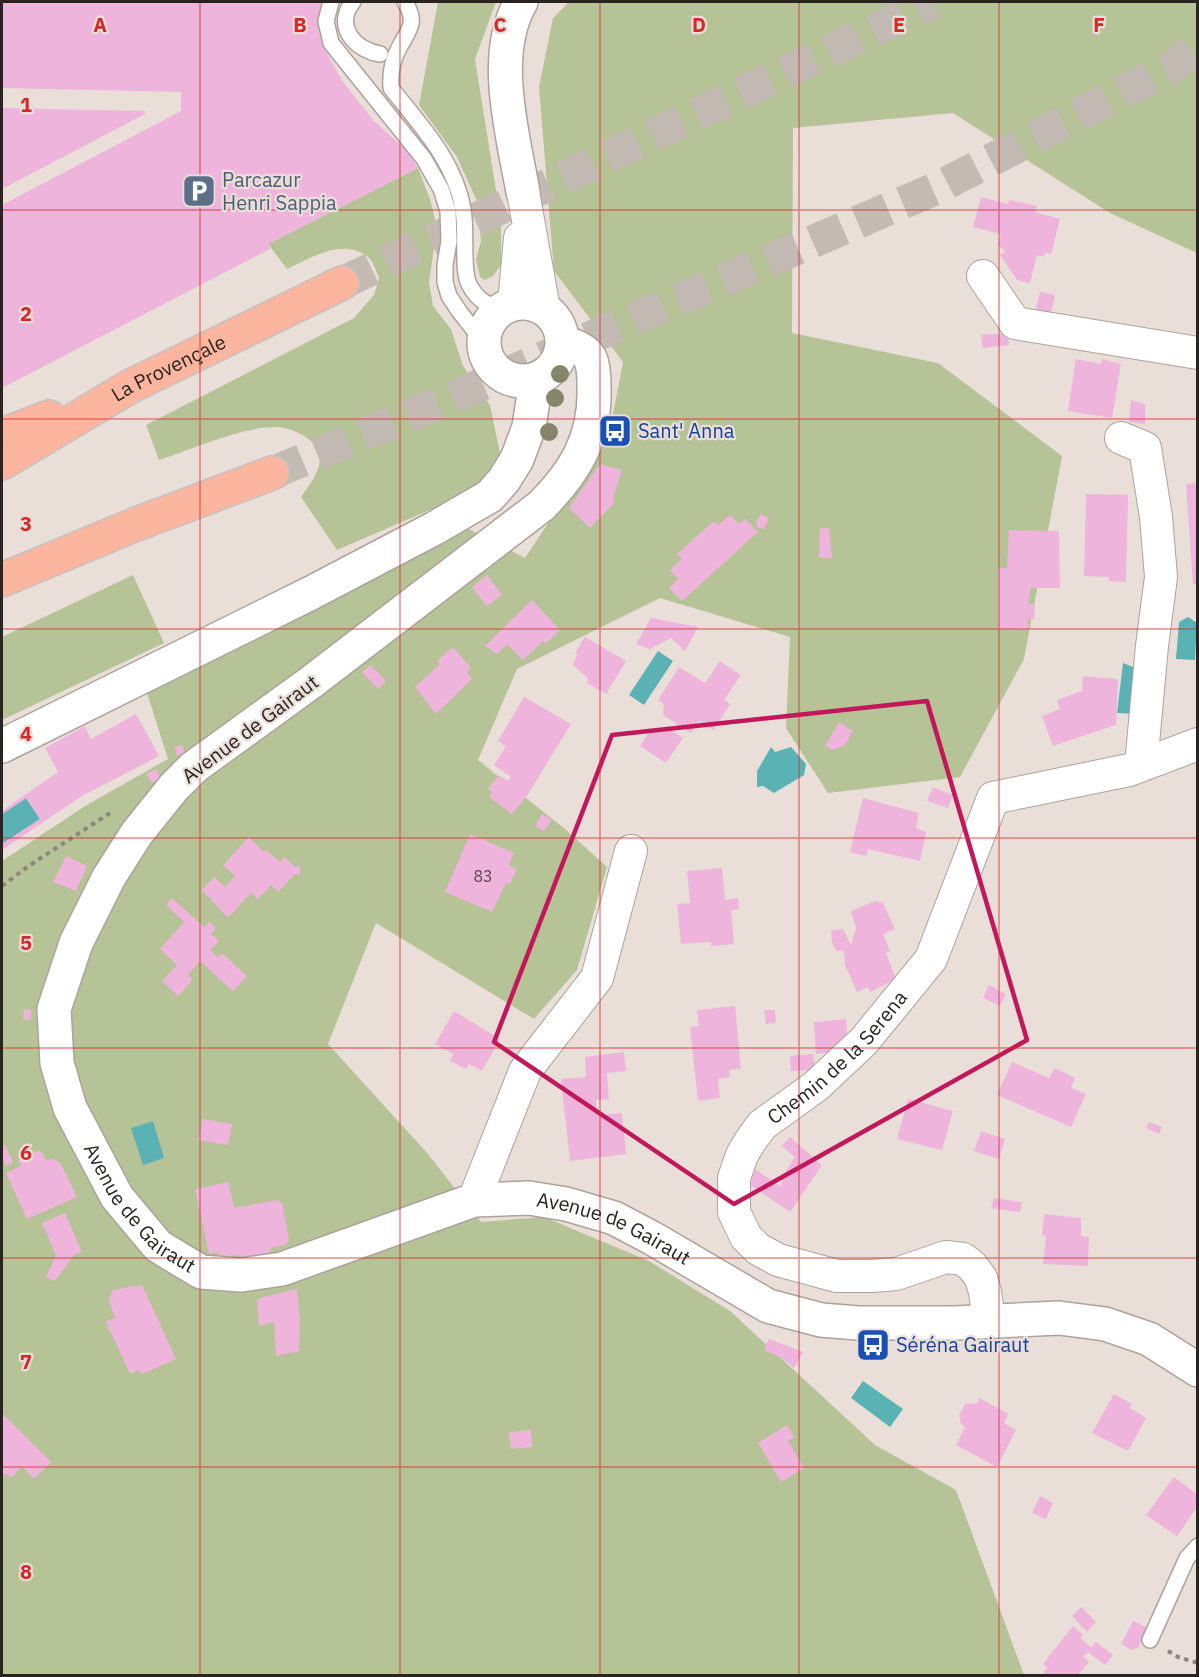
<svg xmlns="http://www.w3.org/2000/svg" width="1199" height="1677" font-family="'IBM Plex Sans',sans-serif">
<style>
.green{fill:#b6c396}
.water{fill:#5ab2b5}
.building{fill:#eeb4dc}
.lines{fill:none;stroke-linecap:round;stroke-linejoin:round}
.motorway-tunnel{stroke:#c3bab4;stroke-width:33;stroke-dasharray:33 16;stroke-linecap:butt}
.service-casing{stroke:#ada29c;stroke-width:18}
.minor-casing{stroke:#ada29c;stroke-width:34}
.tertiary-casing{stroke:#ada29c;stroke-width:36}
.motorway-casing{stroke:#c3c2c1;stroke-width:36}
.path{stroke:#8d8580;stroke-width:4;stroke-dasharray:4.5 4.5;stroke-linecap:butt}
.service{stroke:#fff;stroke-width:15}
.minor{stroke:#fff;stroke-width:32}
.tertiary{stroke:#fff;stroke-width:33}
.motorway{stroke:#fcb59f;stroke-width:33}
.tree{fill:#848569}
.marked{fill:none;stroke:#c2185b;stroke-width:4.5;stroke-linejoin:round}
.grid{fill:none;stroke:#d62828;stroke-width:1.5;stroke-opacity:0.55}
.labels{text-anchor:middle;stroke-width:4.5;stroke-linejoin:round;paint-order:stroke}
.number-label{font-size:16px;fill:#5a4850}
.service-label{font-size:20px;fill:#4e5e75;stroke:#eadfd8;text-anchor:start}
.street-label{font-size:20px;fill:#292422;stroke:#eadfd8}
.transit-label{font-size:20px;fill:#164399;stroke:#eadfd8;text-anchor:start}
.grid-label{font-size:20px;text-anchor:middle;font-weight:bold;fill:#d62828;stroke:#eadfd8;stroke-width:4.5;stroke-linejoin:round;paint-order:stroke}
</style>
<rect width="100%" height="100%" fill="#eadfd8"/>
<g class="green">
<polygon points="438,2 496,2 475,59 501,222 501,265 493,276 485,280 480,277 476,259 481,241 477,201 457,157 419,105"/>
<polygon points="569,2 1197,2 1197,253 1110,213 953,113 793,128 792,333 938,363 1062,456 1024,659 960,777 828,793 786,728 790,637 660,598 517,669 478,760 565,829 607,867 577,970 534,1019 376,923 328,1044 428,1154 481,1222 544,1217 649,1261 730,1311 875,1445 956,1490 1024,1675 2,1676 2,861 85,806 168,759 147,693 296,610 459,524 525,558 610,430 623,362 554,271 539,87 553,18"/>
<path d="M418 168 430 199 437 228 429 282 433 306 451 329 463 366 490 405 500 453 476 490 337 550 301 497C312 481 331 459 311 441 304 434 289 428 278 427 243 426 193 449 159 460L146 425 354 318 374 295 379 278C376 271 373 261 368 257 344 237 310 258 287 269L268 244Z"/>
<polygon points="133,575 164,643 2,720 2,637"/>
</g>
<g class="water">
<polygon points="1188,617 1197,623 1195,660 1176,659 1179,622"/>
<polygon points="658,651 673,661 644,705 629,695"/>
<polygon points="1123,663 1138,669 1136,714 1117,713"/>
<polygon points="771,747 775,752 791,747 806,764 804,775 774,793 763,786 757,787 757,771"/>
<polygon points="26,798 40,819 2,844 2,814"/>
<polygon points="153,1121 164,1158 143,1165 131,1128"/>
<polygon points="863,1381 903,1409 890,1427 851,1398"/>
</g>
<g class="building">
<polygon points="2,2 322,2 319,17 320,33 324,48 343,82 373,120 405,149 418,168 268,244 270,249 2,388 2,205 181,111 181,92 2,88"/>
<polygon points="2,108 145,111 145,114 2,189"/>
<polygon points="981,197 1008,204 1009,200 1037,206 1035,212 1060,219 1051,254 1045,252 1044,257 1037,255 1030,283 1017,280 1000,255 1005,252 998,244 1001,234 973,227"/>
<polygon points="1040,292 1055,295 1049,320 1034,316"/>
<polygon points="1008,333 1009,345 983,348 981,335"/>
<polygon points="1076,359 1101,364 1102,359 1121,364 1112,418 1068,411"/>
<polygon points="1131,400 1145,404 1145,424 1129,422"/>
<polygon points="600,464 622,470 613,499 615,502 590,528 569,508"/>
<polygon points="1197,483 1197,584 1193,584 1186,484"/>
<polygon points="1086,494 1128,495 1126,582 1109,581 1109,577 1084,576"/>
<polygon points="761,514 769,518 764,529 758,528 756,522"/>
<polygon points="730,515 739,524 745,519 758,532 682,601 669,588 678,579 670,570 682,559 677,554 714,521 718,525"/>
<polygon points="820,528 829,528 832,558 819,558"/>
<polygon points="1009,530 1059,531 1060,588 1031,588 1028,604 1035,604 1034,619 1027,620 1030,630 998,629 998,568 1007,568"/>
<polygon points="487,575 502,595 487,606 472,587"/>
<polygon points="532,600 560,630 546,643 543,641 523,660 507,644 497,654 485,646"/>
<polygon points="651,618 698,627 685,651 671,638 650,649 636,644"/>
<polygon points="585,637 626,661 606,694 587,683 588,678 573,665 577,655 575,653"/>
<polygon points="453,647 471,668 467,672 472,679 436,714 415,687 440,664 437,661"/>
<polygon points="720,661 741,675 724,700 730,704 714,730 699,721 691,733 663,715 664,704 658,700 679,667 705,683"/>
<polygon points="371,665 386,681 378,689 362,672"/>
<polygon points="1083,676 1118,679 1116,725 1053,746 1042,716 1060,709 1057,700 1082,691"/>
<polygon points="524,697 571,724 527,796 512,814 489,797 492,793 488,789 499,775 508,781 511,777 494,765 506,746 498,741"/>
<polygon points="136,714 159,756 82,796 2,850 2,844 40,819 26,798 2,814 2,811 58,772 45,748 85,726 91,739"/>
<polygon points="839,722 853,731 845,745 833,750 825,746"/>
<polygon points="651,729 672,731 683,738 666,763 640,746"/>
<polygon points="182,745 185,754 177,756 174,748"/>
<polygon points="157,769 160,779 151,783 147,773"/>
<polygon points="933,787 953,795 948,808 927,801"/>
<polygon points="863,798 919,813 916,828 926,832 920,861 868,849 866,856 850,852"/>
<polygon points="542,814 552,820 544,831 535,826"/>
<polygon points="470,834 514,853 509,865 517,869 510,884 506,883 492,912 445,892"/>
<polygon points="249,837 264,852 266,850 280,862 285,857 295,867 300,866 300,874 295,874 278,892 271,885 258,899 251,893 228,918 202,890 214,877 225,887 235,876 223,865"/>
<polygon points="66,856 87,866 76,891 53,882"/>
<polygon points="722,868 725,900 738,898 739,909 731,910 734,944 711,946 711,942 681,944 677,904 690,903 687,871"/>
<polygon points="172,898 204,927 209,922 216,928 211,934 219,941 210,950 218,957 222,953 247,976 233,991 200,961 188,975 193,979 178,996 162,981 177,965 160,949 184,922 166,905"/>
<polygon points="875,901 883,903 895,929 883,934 890,951 886,953 896,979 870,992 868,987 857,992 845,965 844,951 836,951 832,942 831,931 843,929 851,945 856,928 851,911"/>
<polygon points="989,985 1006,994 1000,1006 983,998"/>
<polygon points="735,1006 741,1069 729,1070 730,1077 718,1079 720,1098 698,1101 690,1027 699,1026 697,1010"/>
<polygon points="24,1009 32,1010 30,1020 23,1019"/>
<polygon points="764,1010 775,1010 776,1023 766,1024"/>
<polygon points="454,1011 500,1039 482,1071 469,1064 466,1069 450,1061 453,1054 435,1044"/>
<polygon points="846,1019 848,1043 839,1052 816,1054 814,1022"/>
<polygon points="624,1052 626,1071 607,1073 609,1099 596,1100 597,1115 622,1113 626,1154 570,1161 561,1079 586,1077 585,1057"/>
<polygon points="813,1054 815,1070 791,1071 790,1056"/>
<polygon points="1012,1062 1049,1078 1055,1068 1075,1078 1071,1088 1086,1094 1071,1127 997,1095"/>
<polygon points="908,1099 953,1111 942,1150 897,1139"/>
<polygon points="203,1119 232,1124 228,1145 198,1140"/>
<polygon points="1149,1122 1162,1127 1159,1134 1146,1128"/>
<polygon points="981,1131 1005,1139 999,1159 974,1151"/>
<polygon points="790,1137 822,1165 790,1212 750,1185 755,1169 780,1186 783,1181 781,1179 795,1157 782,1146"/>
<polygon points="5,1145 13,1162 6,1166 2,1156 2,1147"/>
<polygon points="40,1150 46,1160 54,1159 61,1164 77,1197 27,1219 6,1173 21,1166 18,1160"/>
<polygon points="228,1182 234,1208 277,1200 282,1203 289,1239 286,1245 271,1248 271,1252 241,1258 240,1255 220,1257 218,1252 209,1254 195,1189"/>
<polygon points="994,1198 1022,1202 1020,1212 991,1208"/>
<polygon points="65,1213 82,1252 74,1255 55,1281 46,1277 56,1255 42,1223"/>
<polygon points="1044,1214 1081,1218 1081,1236 1089,1237 1088,1266 1043,1264 1046,1236 1042,1235"/>
<polygon points="142,1285 176,1359 142,1374 139,1370 130,1374 106,1322 115,1317 109,1301 112,1290"/>
<polygon points="297,1289 300,1321 299,1351 276,1356 274,1322 259,1326 257,1300 263,1297"/>
<polygon points="769,1339 803,1352 794,1368 782,1358 764,1350"/>
<polygon points="1114,1394 1132,1404 1130,1408 1146,1418 1128,1451 1092,1433"/>
<polygon points="980,1398 1008,1414 1004,1423 1016,1430 997,1467 956,1445 965,1427 961,1424 959,1415 965,1404 977,1403"/>
<polygon points="2,1413 51,1462 37,1476 33,1478 22,1466 11,1478 6,1473 2,1477"/>
<polygon points="787,1425 794,1437 788,1441 804,1468 781,1482 758,1443"/>
<polygon points="531,1430 532,1447 511,1449 509,1432"/>
<polygon points="1174,1477 1197,1494 1197,1507 1177,1536 1146,1515"/>
<polygon points="1040,1496 1053,1503 1046,1519 1032,1513"/>
<polygon points="1081,1607 1096,1622 1087,1632 1072,1616"/>
<polygon points="1133,1621 1146,1627 1138,1648 1132,1650 1121,1644"/>
<polygon points="1073,1626 1083,1635 1080,1638 1091,1647 1096,1642 1113,1655 1105,1665 1088,1652 1083,1656 1089,1662 1077,1676 1042,1676 1047,1668 1043,1664"/>
</g>
<g class="lines">
<g class="motorway-tunnel">
<polyline points="342,283 933,2"/>
<polyline points="272,473 441,402 937,188 1169,68 1198,49"/>
</g>
<defs>
<g id="service">
<polyline points="331,2 326,21 331,43 424,159 441,189 448,211 449,241 445,265 445,282 449,296 459,311 484,343"/>
<path d="M353 2C334 25 354 50 380 54"/>
<path d="M405 2C417 22 410 28 400 46 393 58 390 74 391 88 420 125 455 161 463 209 467 230 462 265 468 282 475 298 486 305 502 310"/>
<polyline points="1150,1640 1187,1558 1198,1546"/>
</g>
<g id="minor">
<polyline points="523,192 544,309"/>
<polyline points="983,276 1015,323 1198,353"/>
<polyline points="514,304 520,238"/>
<polyline points="1121,438 1145,448 1156,517 1161,577 1152,646 1141,765"/>
<polyline points="474,1200 525,1071 597,978 631,851"/>
<path id="s1" d="M989 1321 985 1292 981 1278 972 1266 963 1259 946 1257 896 1274 872 1276H837L778 1260 758 1249 746 1237 734 1212V1178L742 1155 751 1140 762 1125 816 1086 864 1041 931 959 993 798 1129 770 1198 744"/>
</g>
<g id="tertiary">
<path d="M521 2C490 55 513 135 523 192"/>
<circle cx="523" cy="342" r="39"/>
<path id="s2" d="M563 342C572 345 585 349 590 358 594 366 594 378 594 386 596 437 576 471 541 506L310 683 194 767 174 787 137 833 109 877 76 943 54 1009 57 1063 70 1108 117 1197 158 1246 201 1272 241 1275 282 1269 474 1200 529 1198 566 1204 614 1218 652 1238 768 1306 821 1320 858 1323H955L1059 1318 1105 1324 1149 1339 1198 1370"/>
<polyline points="2,746 311,593 435,528 490,496 504,480 517,459 529,427 536,380"/>
</g>
<g id="motorway">
<polyline points="2,435 49,417"/>
<path id="s3" d="M2 463 129 387 342 283"/>
<polyline points="2,580 134,525 272,473"/>
</g>
</defs>
<use href="#service" class="service-casing"/>
<use href="#minor" class="minor-casing"/>
<use href="#tertiary" class="tertiary-casing"/>
<use href="#motorway" class="motorway-casing"/>
<g class="path">
<polyline points="2,886 30,865 110,813"/>
<polyline points="1168,1651 1178,1657 1198,1663"/>
</g>
<use href="#service" class="service"/>
<use href="#minor" class="minor"/>
<use href="#tertiary" class="tertiary"/>
<use href="#motorway" class="motorway"/>
</g>
<g class="tree">
<circle cx="560" cy="374" r="9"/>
<circle cx="555" cy="398" r="9"/>
<circle cx="549" cy="432" r="9"/>
</g>
<path class="marked" d="M927 701 1027 1040 734 1204 494 1042 612 735Z"/>
<path class="grid" d="M200 2V1676M400 2V1676M600 2V1676M799 2V1676M999 2V1676M2 210H1198M2 419H1198M2 629H1198M2 838H1198M2 1048H1198M2 1258H1198M2 1467H1198"/>
<defs>
<symbol id="parking-square" viewBox="-11 -11 22 22"><rect x="-9" y="-9" width="18" height="18" rx="4" fill="#5c6f8a" stroke="#eadfd8"/><path d="M-3.5-5.5H1a3.5 3.5 0 0 1 0 7H-1V5.5H-3.5ZM-1-3.4V-.6H.8a1.4 1.4 0 0 0 0-2.8Z" fill="#fff"/></symbol>
<symbol id="bus-square" viewBox="-11 -11 22 22"><rect x="-9" y="-9" width="18" height="18" rx="4" fill="#1a4fb4" stroke="#eadfd8"/><path d="M-5-6H5V4H4V6H2V4H-2V6H-4V4H-5ZM-3.5-4V0h7V-4ZM-3.5 1.2v1.5H-2V1.2ZM2 1.2v1.5H3.5V1.2Z" fill="#fff"/></symbol>
</defs>
<g fill-rule="evenodd">
<use href="#parking-square" x="180" y="172" width="38" height="38"/>
<use href="#bus-square" x="596" y="412" width="38" height="38"/>
<use href="#bus-square" x="854" y="1326" width="38" height="38"/>
</g>
<g class="labels">
<g class="number-label">
<text x="483" y="882">83</text>
</g>
<g class="service-label">
<text x="222" y="187">Parcazur<tspan x="222" dy="23">Henri Sappia</tspan></text>
</g>
<g class="street-label">
<text dy="7" stroke="none"><textPath href="#s3" startOffset="192">La Provençale</textPath></text>
<text transform="translate(250 729) rotate(-37)" y="7">Avenue de Gairaut</text>
<text dy="7" stroke="none"><textPath href="#s1" startOffset="524">Chemin de la Serena</textPath></text>
<text dy="7" stroke="none"><textPath href="#s2" startOffset="1138">Avenue de Gairaut</textPath></text>
<text dy="7" stroke="none"><textPath href="#s2" startOffset="1660">Avenue de Gairaut</textPath></text>
</g>
<g class="transit-label">
<text x="638" y="438">Sant' Anna</text>
<text x="896" y="1352">Séréna Gairaut</text>
</g>
</g>
<g class="grid-label">
<text x="100" y="32">A</text>
<text x="300" y="32">B</text>
<text x="500" y="32">C</text>
<text x="699" y="32">D</text>
<text x="899" y="32">E</text>
<text x="1099" y="32">F</text>
<text x="26" y="112">1</text>
<text x="26" y="321">2</text>
<text x="26" y="531">3</text>
<text x="26" y="741">4</text>
<text x="26" y="950">5</text>
<text x="26" y="1160">6</text>
<text x="26" y="1369">7</text>
<text x="26" y="1579">8</text>
</g>
<rect width="1199" height="1677" fill="none" stroke="#292422" stroke-width="6"/>
</svg>
